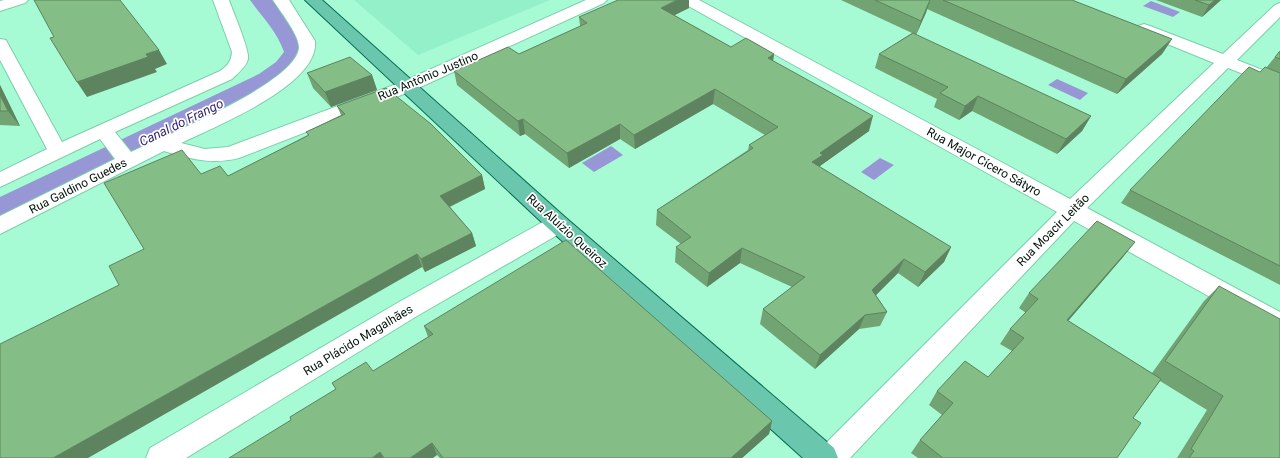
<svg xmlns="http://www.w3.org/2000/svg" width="1280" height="458" font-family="Roboto,sans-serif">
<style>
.built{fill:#93f0c8}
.water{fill:#9897d6}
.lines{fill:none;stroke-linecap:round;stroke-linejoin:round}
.canal{fill:#9897d6;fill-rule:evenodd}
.minor-casing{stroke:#7bcfab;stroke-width:2}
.major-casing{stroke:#046f4f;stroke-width:2}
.minor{fill:#fff;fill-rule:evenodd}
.major{fill:#6ac6ac;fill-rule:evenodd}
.wall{fill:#72a373}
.shaded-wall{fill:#5d845e}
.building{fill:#85bd86;stroke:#5d845e}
.labels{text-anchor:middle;stroke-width:3.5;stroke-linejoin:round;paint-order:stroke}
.street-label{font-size:12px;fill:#001309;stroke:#fff}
.water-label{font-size:13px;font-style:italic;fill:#322670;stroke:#fff}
</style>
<rect width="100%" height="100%" fill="#a6fbd5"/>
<polygon class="built" points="354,0 550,0 418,55"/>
<g class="water">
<polygon points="1151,1 1180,12 1173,17 1143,6"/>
<polygon points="1057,79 1088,93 1080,100 1048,85"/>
<polygon points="611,146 623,155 594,172 582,163"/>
<polygon points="880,158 894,165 874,180 861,172"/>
</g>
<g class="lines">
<path class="canal" d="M250 0H273L295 26 310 52 294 74 277 86 11 218 0 221V197L259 74 276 62 284 52C277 31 262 17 250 0Z"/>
<defs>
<g id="minor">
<polygon points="4,0 28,0 25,3 0,11 0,1"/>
<path d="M213 0H229C233 12 250 50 248 59 246 67 238 73 232 79L115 132 131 152C163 136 295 84 299 48 300 36 280 11 273 0H289L315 41C320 85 214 127 181 143L205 149 228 147 402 82 586 0H607L604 3 414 90 239 158C212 165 190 159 164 151L0 234V216L115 159 100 139 0 187V172L47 149 0 60V39L6 40 8 44 62 142 220 71C227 66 231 62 232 52Z"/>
<polygon points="680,0 699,0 1070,199 1214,63 1138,32 1136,29 1138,26 1144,24 1150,26 1223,54 1275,5 1280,3 1280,17 1237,60 1280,77 1280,88 1228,68 1087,208 1280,312 1280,334 1271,331 1074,221 850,458 817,458 821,448 1057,212 683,3"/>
<polygon points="558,216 566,218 569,224 566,230 417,316 186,458 146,458 150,448 399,302 550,218"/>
</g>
<polygon id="major" points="305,0 322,0 566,218 834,448 838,458 803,458 550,230"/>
</defs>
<use href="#minor" class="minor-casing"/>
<use href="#major" class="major-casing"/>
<use href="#minor" class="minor"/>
<use href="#major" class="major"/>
</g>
<g class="wall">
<polygon points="841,0 1072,0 1172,39 1162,54 1117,94 927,9 916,35 1091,116 1082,131 1057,154 972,111 959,120 934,107 937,99 875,68 879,54 912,33"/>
<polygon points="1156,0 1221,0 1202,17"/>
<polygon points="689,8 674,15 731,47 774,54 773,61 869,131 820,166 820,167 951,247 944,262 918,287 898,273 876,295 887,312 880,326 859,329 815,369 760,324 763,309 792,287 740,263 707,287 675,262 676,247 681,244 656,225 657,210 748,150 749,145 765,135 713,104 635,149 620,139 569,168 525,134 520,136 457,85 454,71 519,54 580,26 579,17"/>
<polygon points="1280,51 1280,285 1121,203 1130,190 1266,68 1275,57"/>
<polygon points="307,73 372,75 377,90 331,107 313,88"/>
<polygon points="0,85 20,126 0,125"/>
<polygon points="337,106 482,175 485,189 450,207 472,233 476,246 425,272 422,267 119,285 144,249 201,174 228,176 308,135 306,132 341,115"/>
<polygon points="1135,242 1123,257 1068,321 1152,373 1204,301 1219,286 1280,458 1177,458 1207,410 1160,381 1133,418 1117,458 918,458 911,453 920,440 942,415 929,405 937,391 988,377 1012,351 1000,344 1010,329 1026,313 1019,308 1029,293"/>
<polygon points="424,326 772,421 769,434 742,458 440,458 437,455 291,420 336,389 332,383 373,371 428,337"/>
</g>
<g class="shaded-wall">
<polygon points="677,0 689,0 689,8 661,22 661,8"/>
<polygon points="930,0 926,13 916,35 921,21"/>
<polygon points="1215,0 1221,0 1202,17 1209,5"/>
<polygon points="1172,39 1162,54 1117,94 1126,79"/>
<polygon points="159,50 167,64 155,69 157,72 87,97 77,82 146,54"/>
<polygon points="774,54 772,68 768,58"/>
<polygon points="372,75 377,90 331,107 325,92"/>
<polygon points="0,85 20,126 8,111 0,95"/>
<polygon points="715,89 713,104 635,149 634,135"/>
<polygon points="978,96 972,111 959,120 965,106"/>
<polygon points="873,116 869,131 820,166 819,170 812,162 820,153"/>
<polygon points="1091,116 1082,131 1057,154 1066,139"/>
<polygon points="523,119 525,134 520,136 518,121"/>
<polygon points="620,124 620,139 569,168 567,153"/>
<polygon points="482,175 485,189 444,209 440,196"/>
<polygon points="472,233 476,246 425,272 421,259"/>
<polygon points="1135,242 1123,257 1056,335 1067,320"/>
<polygon points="951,247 944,262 918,287 925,272"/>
<polygon points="742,248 740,263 707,287 709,273"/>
<polygon points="417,254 422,267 88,458 53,458"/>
<polygon points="904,259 898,273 867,304 872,290"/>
<polygon points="865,315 859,329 815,369 820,355"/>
<polygon points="772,421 769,434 742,458 731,458"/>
<polygon points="432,443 437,455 433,458 410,458"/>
<polygon points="380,452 384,458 372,458"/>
</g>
<g class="building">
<polygon points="34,0 120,0 159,50 146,54 148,57 77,82 50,38 54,37"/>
<polygon points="618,0 677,0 661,8 731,47 746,38 774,54 768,58 873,116 820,153 823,155 812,162 951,247 925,272 904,259 872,290 887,312 865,315 820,355 763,309 805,277 742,248 709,273 676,247 691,237 657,210 753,148 749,145 778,127 715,89 634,135 620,124 567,153 523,119 518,121 454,71 508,47 519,54 587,23 579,17"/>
<polygon points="875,0 930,0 921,21"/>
<polygon points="943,0 1072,0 1172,39 1126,79"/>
<polygon points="1195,0 1215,0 1209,5"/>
<polygon points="913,33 1091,116 1066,139 978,96 965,106 940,93 948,87 879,54"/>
<polygon points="1280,51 1280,59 1275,57"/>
<polygon points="350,57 372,75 325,92 307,73"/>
<polygon points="1249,67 1260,72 1265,67 1280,73 1280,266 1130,190"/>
<polygon points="386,88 431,124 482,175 440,196 472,233 421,259 417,254 53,458 0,458 0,344 119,285 109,266 144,249 104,183 182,150 201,174 220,166 228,176 309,135 306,132 345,114 337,106"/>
<polygon points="0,95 8,111 0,111"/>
<polygon points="1097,221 1135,242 1067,320 1161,379 1133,418 1141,423 1117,458 943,458 920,440 953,403 937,391 965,361 988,377 1024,338 1010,329 1038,299 1029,293"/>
<polygon points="566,240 772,421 731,458 443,458 432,443 410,458 384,458 380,452 372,458 229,458 291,420 290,417 336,389 332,383 366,362 373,371 433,334 424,326"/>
<polygon points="1219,286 1280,319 1280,458 1189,458 1194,451 1191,449 1223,396 1165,361"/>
</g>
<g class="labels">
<g class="street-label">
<text transform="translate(428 76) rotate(-23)" y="4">Rua Antônio Justino</text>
<text transform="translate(984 162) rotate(29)" y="4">Rua Major Cícero Sátyro</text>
<text transform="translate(78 186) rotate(-27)" y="4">Rua Galdino Guedes</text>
<text transform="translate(1053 230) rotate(-45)" y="4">Rua Moacir Leitão</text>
<text transform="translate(567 231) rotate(42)" y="4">Rua Aluízio Queiroz</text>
<text transform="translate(358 340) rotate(-31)" y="4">Rua Plácido Magalhães</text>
</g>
<g class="water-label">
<text transform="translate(181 122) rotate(-26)" y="5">Canal do Frango</text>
</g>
</g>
</svg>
